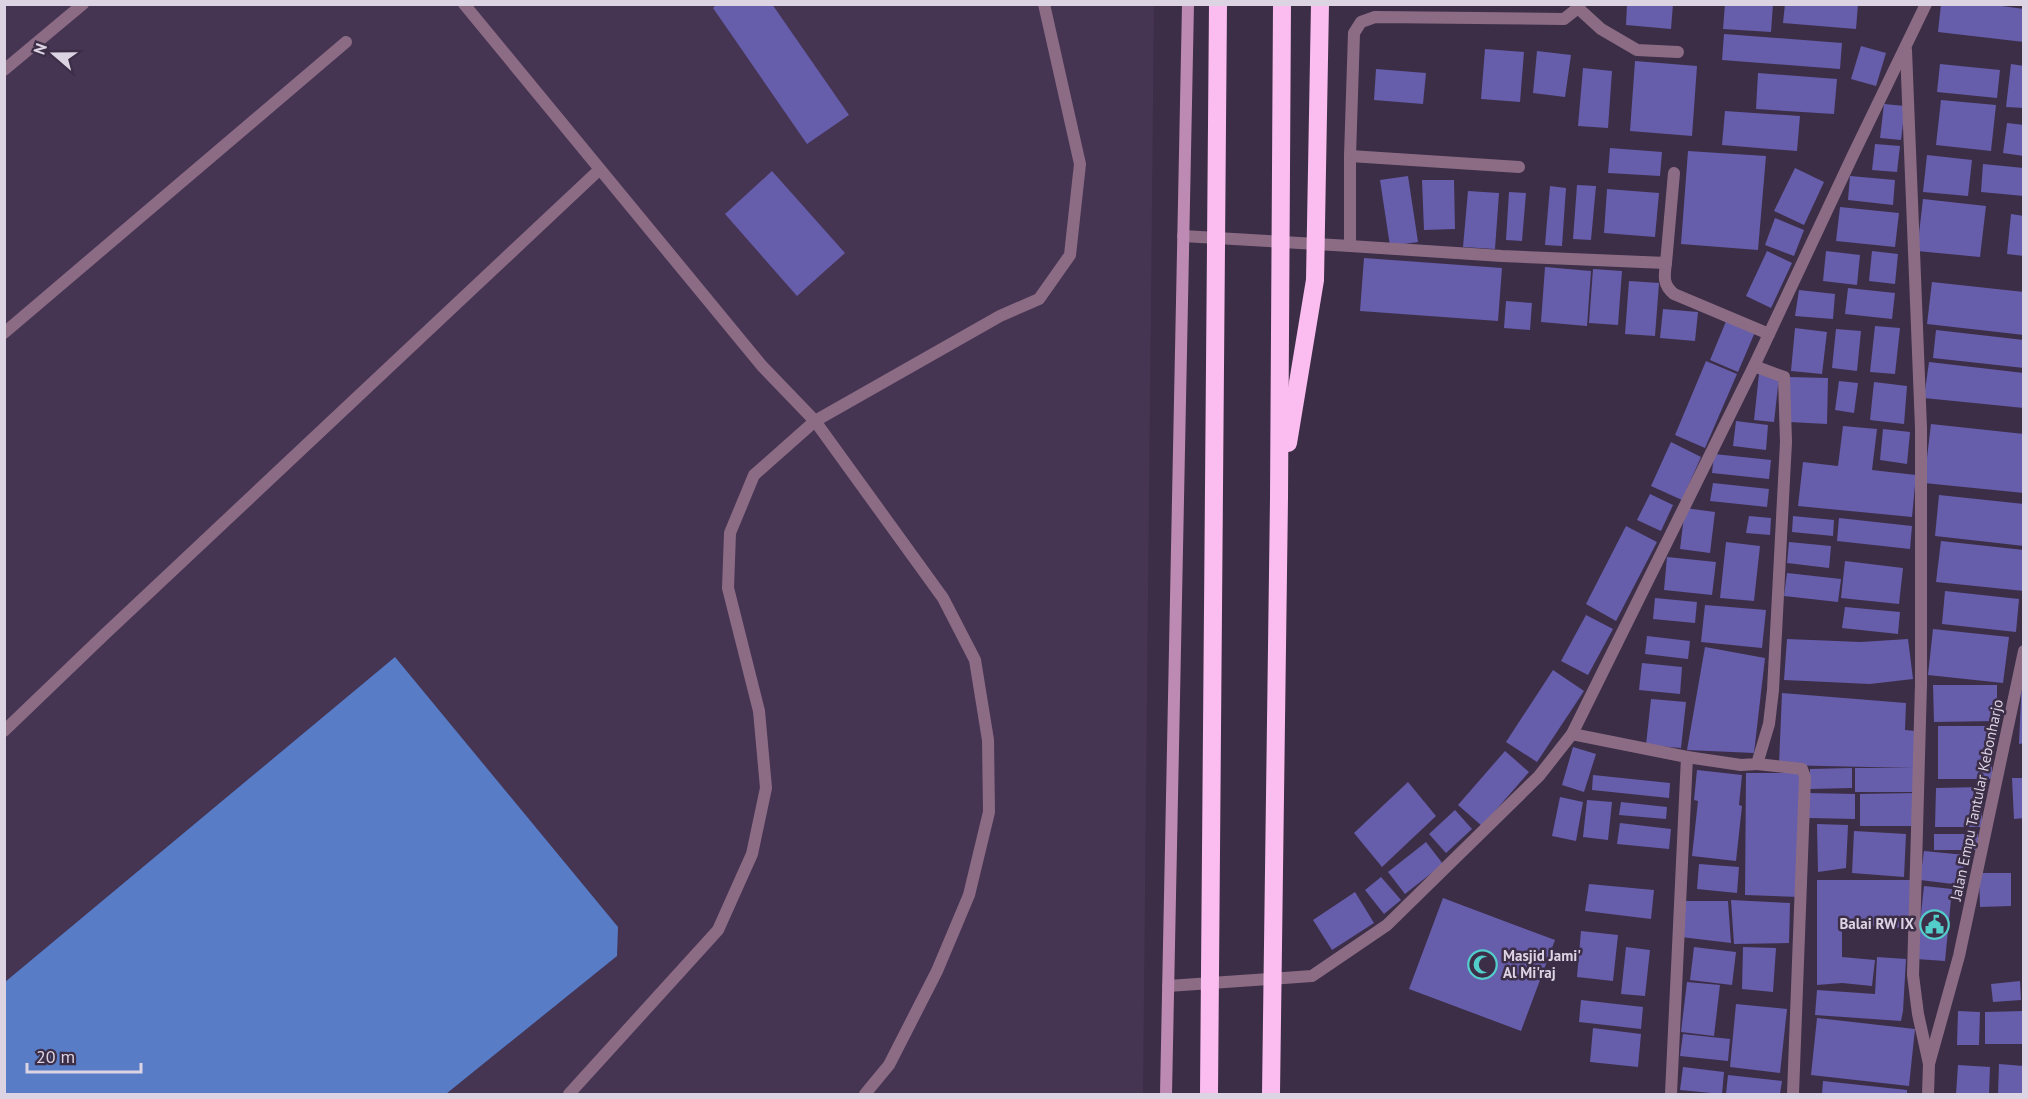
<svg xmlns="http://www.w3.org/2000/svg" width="2028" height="1099" font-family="'PT Sans',sans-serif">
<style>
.built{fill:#463453}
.water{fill:#587cc6}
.building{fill:#665dab}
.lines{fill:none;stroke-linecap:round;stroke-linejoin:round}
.lane{stroke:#8c6c85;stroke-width:12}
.street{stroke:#8c6c85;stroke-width:12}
.secondary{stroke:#bd8ab3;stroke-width:12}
.highway-bridge{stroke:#fbbdef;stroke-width:18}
.labels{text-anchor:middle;stroke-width:5;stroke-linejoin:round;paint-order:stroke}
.street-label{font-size:15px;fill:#dcd3e3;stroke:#3c2e47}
.poi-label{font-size:15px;font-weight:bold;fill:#dcd3e3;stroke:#3c2e47;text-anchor:end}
</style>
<rect width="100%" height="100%" fill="#3c2e47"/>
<polygon class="built" points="4,5 1154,5 1143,1094 446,1094 617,956 395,657 5,982"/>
<polygon class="water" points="395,657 618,927 617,956 446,1094 5,1094 5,982"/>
<g class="building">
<polygon points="717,4 772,4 849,115 807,144 713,8"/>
<polygon points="1627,4 1673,4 1671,29 1626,25"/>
<polygon points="1725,4 1773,4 1771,32 1723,29"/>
<polygon points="1785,4 1858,4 1856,29 1783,23"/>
<polygon points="1941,4 1987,4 2024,9 2024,42 1938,32"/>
<polygon points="1724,34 1842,43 1840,69 1722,60"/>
<polygon points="1861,46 1886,53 1876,86 1851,79"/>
<polygon points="1485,49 1524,52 1520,102 1481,99"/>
<polygon points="1537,51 1571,55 1565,97 1533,93"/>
<polygon points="1635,61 1697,66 1692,136 1630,131"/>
<polygon points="1940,64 2000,70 1997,98 1937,92"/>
<polygon points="2011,64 2024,66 2024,108 2006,107"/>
<polygon points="1583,68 1612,71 1608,128 1578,126"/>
<polygon points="1376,69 1426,73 1423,104 1374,100"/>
<polygon points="1758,73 1837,79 1834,114 1756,109"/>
<polygon points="1941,100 1996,105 1991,151 1936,145"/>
<polygon points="1884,104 1905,106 1901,140 1880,138"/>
<polygon points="1725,111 1800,116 1797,151 1722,145"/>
<polygon points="2007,123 2024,125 2024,156 2003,153"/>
<polygon points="1875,144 1900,146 1897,172 1872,170"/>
<polygon points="1610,148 1662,152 1660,176 1608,173"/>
<polygon points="1688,151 1766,156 1758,250 1681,244"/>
<polygon points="1927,155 1972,160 1968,196 1923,192"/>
<polygon points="1983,164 2024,168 2024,196 1981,192"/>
<polygon points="1795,168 1824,182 1804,225 1774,211"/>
<polygon points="772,171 845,253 797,296 725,214"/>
<polygon points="1408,176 1418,242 1390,246 1380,180"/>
<polygon points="1850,176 1895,180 1893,205 1848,200"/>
<polygon points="1422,180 1454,180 1455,229 1424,230"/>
<polygon points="1577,185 1596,186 1591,240 1573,239"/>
<polygon points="1550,186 1566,188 1562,246 1545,245"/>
<polygon points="1607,189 1659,193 1655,237 1604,233"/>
<polygon points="1468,191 1499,193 1495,249 1463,247"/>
<polygon points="1509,192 1526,193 1522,241 1506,240"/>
<polygon points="1923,199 1986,206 1980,257 1917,251"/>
<polygon points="1840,207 1899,213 1895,247 1836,241"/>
<polygon points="2011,214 2024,216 2024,256 2007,254"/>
<polygon points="1775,218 1804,230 1794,256 1765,245"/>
<polygon points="1767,251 1792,263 1771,308 1746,296"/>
<polygon points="1826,251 1860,255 1857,285 1823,281"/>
<polygon points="1872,251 1898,254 1895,284 1869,281"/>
<polygon points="1364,258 1502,268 1498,321 1360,311"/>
<polygon points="1545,267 1591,271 1587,326 1541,322"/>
<polygon points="1593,269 1622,271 1618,325 1589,323"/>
<polygon points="1629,281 1659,283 1655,336 1625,334"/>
<polygon points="1932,282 2024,292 2024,335 1927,324"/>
<polygon points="1848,288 1895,293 1892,319 1845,314"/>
<polygon points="1799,290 1835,294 1833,319 1795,316"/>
<polygon points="1506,301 1532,303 1530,330 1504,328"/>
<polygon points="1663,309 1698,312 1695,341 1660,338"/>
<polygon points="1727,319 1755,332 1738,372 1710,360"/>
<polygon points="1875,326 1900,328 1895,374 1870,372"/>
<polygon points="1795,328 1827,332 1822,374 1791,371"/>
<polygon points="1836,329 1861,331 1857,371 1832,368"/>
<polygon points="1936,330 2024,340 2024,368 1933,358"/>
<polygon points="1706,361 1737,374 1705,448 1675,435"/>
<polygon points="1929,362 2024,373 2024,408 1924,398"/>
<polygon points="1759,374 1779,377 1774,422 1754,420"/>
<polygon points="1789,377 1828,378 1827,424 1789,422"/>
<polygon points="1839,381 1858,383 1854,413 1835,410"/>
<polygon points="1874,382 1907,386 1904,424 1870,420"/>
<polygon points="1736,421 1768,425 1766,450 1733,446"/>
<polygon points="1931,424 2024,434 2024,493 1924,483"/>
<polygon points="1843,426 1877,429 1872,470 1916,475 1912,517 1798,506 1803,462 1838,466"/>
<polygon points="1883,429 1910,432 1907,464 1880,460"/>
<polygon points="1671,442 1701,457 1682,500 1651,486"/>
<polygon points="1714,454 1771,460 1769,479 1712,473"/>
<polygon points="1713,483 1769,489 1767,507 1710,501"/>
<polygon points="1650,494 1673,505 1661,531 1637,520"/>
<polygon points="1939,495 2024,504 2024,546 1935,536"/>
<polygon points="1685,508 1715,512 1710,553 1680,549"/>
<polygon points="1749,516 1771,518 1770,535 1746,533"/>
<polygon points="1793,516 1834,520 1833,536 1792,532"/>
<polygon points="1839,518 1912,526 1910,549 1837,541"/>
<polygon points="1626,526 1657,542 1616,621 1586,604"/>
<polygon points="1941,541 2024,550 2024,591 1936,582"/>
<polygon points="1726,542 1760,546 1754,601 1720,598"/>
<polygon points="1789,542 1831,546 1829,568 1787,563"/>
<polygon points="1667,557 1716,562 1712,595 1664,590"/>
<polygon points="1845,561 1903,568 1899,604 1841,598"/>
<polygon points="1787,573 1841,579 1838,602 1784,596"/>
<polygon points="1945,591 2019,599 2016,632 1942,624"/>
<polygon points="1655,598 1697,602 1695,623 1653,619"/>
<polygon points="1705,605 1766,610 1762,648 1701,642"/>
<polygon points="1845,607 1900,612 1898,634 1842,628"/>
<polygon points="1586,615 1613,629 1588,675 1561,661"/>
<polygon points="1933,629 2009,637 2003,683 1928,675"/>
<polygon points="1647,636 1690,641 1688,659 1645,654"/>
<polygon points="1787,639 1861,642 1908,639 1913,679 1870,684 1784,680"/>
<polygon points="1705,647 1765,658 1754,753 1687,750"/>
<polygon points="1642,663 1682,667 1680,694 1639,690"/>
<polygon points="1553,670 1584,691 1537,762 1506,742"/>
<polygon points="2022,676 2024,676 2024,743 2019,744"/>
<polygon points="1933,685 1997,685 1997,721 1934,722"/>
<polygon points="1782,693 1906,703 1905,730 1915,731 1914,768 1779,765"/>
<polygon points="1651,699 1686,702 1681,748 1646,745"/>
<rect x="1938" y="726" width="54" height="53"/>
<polygon points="1573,747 1596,754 1584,792 1562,785"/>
<polygon points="1505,751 1529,772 1482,826 1458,805"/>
<polygon points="1852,768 1852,788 1810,789 1810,769"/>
<rect x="1855" y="768" width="61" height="24"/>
<polygon points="1697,770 1742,775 1739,805 1742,806 1736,861 1692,856 1698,801 1694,800"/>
<polygon points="1746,773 1800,773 1800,897 1745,895"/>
<polygon points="1593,775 1670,783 1669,798 1592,790"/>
<polygon points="2012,778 2024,778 2024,818 2014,819"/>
<polygon points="1408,782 1436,816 1382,867 1354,833"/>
<polygon points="1982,787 1982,827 1935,827 1936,788"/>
<polygon points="1809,793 1855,794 1855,819 1809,818"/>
<polygon points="1917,793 1917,826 1860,826 1860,794"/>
<polygon points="1560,797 1583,802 1576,841 1552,836"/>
<polygon points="1587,800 1612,802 1608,840 1583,837"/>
<polygon points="1621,802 1667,807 1666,819 1619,815"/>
<polygon points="1455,810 1472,829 1446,853 1429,834"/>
<polygon points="1620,823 1671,829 1669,849 1617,844"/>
<polygon points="1817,824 1848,825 1846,868 1818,872"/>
<polygon points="1854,831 1906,834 1904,877 1852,873"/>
<rect x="1934" y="834" width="44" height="16"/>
<polygon points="1426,842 1443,864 1405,894 1388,872"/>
<polygon points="1924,851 1965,855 1961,885 1920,880"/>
<polygon points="1699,864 1739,867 1737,893 1697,889"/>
<polygon points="1979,873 2011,873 2011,906 1980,907"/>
<polygon points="1381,877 1401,900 1384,914 1365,890"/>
<polygon points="1817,880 1912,880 1911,928 1842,925 1842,957 1875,960 1872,986 1842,983 1817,985"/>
<polygon points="1589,884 1654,890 1651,919 1585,911"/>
<polygon points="1924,886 1952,889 1945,961 1916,959"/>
<polygon points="1355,892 1374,923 1332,950 1313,920"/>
<polygon points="1443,898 1555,940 1521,1031 1409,989"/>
<polygon points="1731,900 1790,903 1789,943 1734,944"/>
<polygon points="1684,901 1728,901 1731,943 1681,937"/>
<polygon points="1581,931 1618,935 1613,981 1577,977"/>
<polygon points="1626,947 1650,950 1645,996 1621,994"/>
<polygon points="1694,947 1736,952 1732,985 1690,980"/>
<polygon points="1743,947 1776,948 1773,992 1742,989"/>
<polygon points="1877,957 1906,959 1903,1011 1901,1021 1815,1015 1817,990 1875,994"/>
<polygon points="2020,981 2021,1000 1993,1002 1991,984"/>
<polygon points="1687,982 1720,985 1714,1036 1681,1032"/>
<polygon points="1581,1000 1643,1007 1641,1029 1579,1022"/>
<polygon points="1736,1004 1787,1009 1780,1073 1730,1067"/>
<polygon points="1958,1011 1980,1012 1979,1045 1957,1045"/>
<polygon points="2024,1011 2024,1044 1985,1044 1985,1012"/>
<polygon points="1817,1018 1915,1029 1909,1086 1811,1075"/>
<polygon points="1593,1028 1641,1034 1638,1067 1590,1062"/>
<polygon points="1683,1034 1730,1039 1728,1061 1680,1056"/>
<polygon points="1999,1064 2024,1066 2024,1094 1998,1094"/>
<polygon points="1958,1065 1990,1067 1989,1094 1956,1094"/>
<polygon points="1683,1067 1724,1072 1722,1094 1680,1090"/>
<polygon points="1728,1075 1782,1081 1780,1094 1726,1094"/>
<polygon points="1823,1081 1907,1090 1907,1094 1822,1094"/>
</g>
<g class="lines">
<g class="lane">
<polyline points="464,4 762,366 815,421 943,598 975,660 988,740 989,812 969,895 937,971 889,1065 865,1094"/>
<polyline points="1578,8 1601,29 1637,50 1678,52"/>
<polyline points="4,70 83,4"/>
<polyline points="1350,156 1519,167"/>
<polyline points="1183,236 1350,246 1350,156 1354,33 1361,22 1375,17 1564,19 1578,8 1580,4"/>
<polyline points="4,333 346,42"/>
<polyline points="4,731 104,635 599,170"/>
<polyline points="569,1094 718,930 752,854 766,788 759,711 728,588 730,533 754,475 815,421 1000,316 1039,299 1070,255 1080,164 1044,4"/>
</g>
<g class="street">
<polyline points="1906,50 1921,428 1921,684 1913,975 1918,1014 1929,1064"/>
<polyline points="1350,246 1502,256 1666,263 1674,173"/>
<path d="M1666 263C1664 277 1663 285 1674 294L1769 334"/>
<polyline points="1572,734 1687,757 1741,765 1757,764 1769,724 1773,690 1786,442 1784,377 1754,366"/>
<polyline points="1757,764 1802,769 1805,777 1793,1094"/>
<polyline points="1168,986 1312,976 1387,925 1539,776 1572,734 1754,366 1853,155 1926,4"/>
<polyline points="1671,1094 1687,757"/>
<polyline points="1928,1094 1929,1064 1959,956 2024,651"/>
</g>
<polyline class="secondary" points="1166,1094 1188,4"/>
<g class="highway-bridge">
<polyline points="1288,443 1315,280 1320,4"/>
<polyline points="1209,1094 1218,4"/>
<polyline points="1271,1094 1279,498 1282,4"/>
</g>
</g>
<defs>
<symbol id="civic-ring" viewBox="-11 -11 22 22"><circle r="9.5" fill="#3c2e47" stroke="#53cdca" stroke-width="1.5"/><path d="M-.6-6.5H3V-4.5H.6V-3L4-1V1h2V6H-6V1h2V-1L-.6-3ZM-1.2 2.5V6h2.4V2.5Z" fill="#53cdca"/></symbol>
<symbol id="mosque-ring" viewBox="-11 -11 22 22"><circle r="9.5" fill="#3c2e47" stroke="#53cdca" stroke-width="1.5"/><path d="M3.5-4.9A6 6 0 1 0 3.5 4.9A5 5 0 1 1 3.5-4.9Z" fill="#53cdca"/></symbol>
</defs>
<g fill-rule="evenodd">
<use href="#civic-ring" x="1918" y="908" width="33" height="33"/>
<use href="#mosque-ring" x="1466" y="948" width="33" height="33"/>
</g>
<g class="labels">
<g class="street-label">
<text transform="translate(1977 800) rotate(-78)" y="5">Jalan Empu Tantular Kebonharjo</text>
</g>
<g class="poi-label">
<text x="1914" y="929">Balai RW IX</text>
<text x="1503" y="961" text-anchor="start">Masjid Jami'<tspan x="1503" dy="17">Al Mi'raj</tspan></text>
</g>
</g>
<rect width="2028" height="1099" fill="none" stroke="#dcd3e3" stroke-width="12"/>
<g transform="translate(54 54) rotate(290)" stroke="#3c2e47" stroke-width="4.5" paint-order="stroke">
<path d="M0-4.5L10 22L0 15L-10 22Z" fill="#dcd3e3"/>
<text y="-9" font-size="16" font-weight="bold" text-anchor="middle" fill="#dcd3e3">N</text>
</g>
<path d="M27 1063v9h114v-9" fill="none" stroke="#dcd3e3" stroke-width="3"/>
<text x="36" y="1063" font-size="18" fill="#dcd3e3" stroke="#3c2e47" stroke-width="4.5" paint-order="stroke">20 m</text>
</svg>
